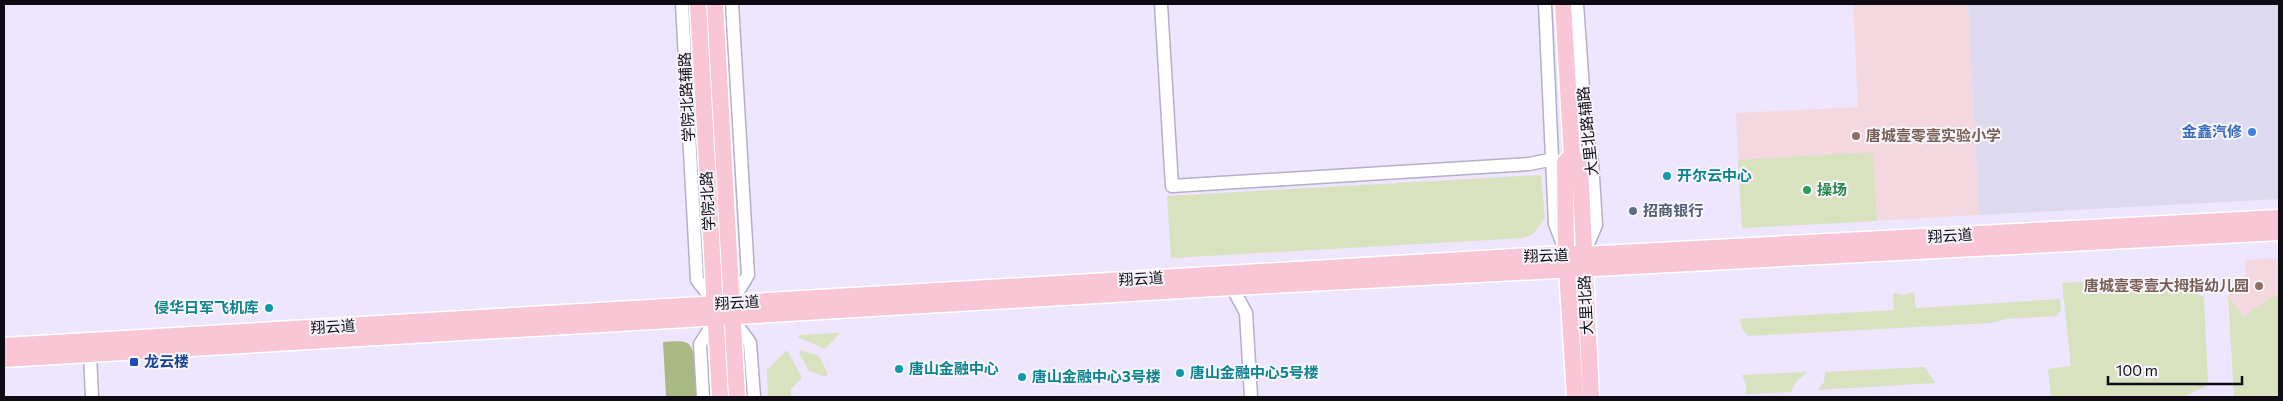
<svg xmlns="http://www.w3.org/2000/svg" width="2283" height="401" font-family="Commissioner,'Noto Sans SC',sans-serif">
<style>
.industrial{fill:#ddd9ef}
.education{fill:#f3d9df}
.green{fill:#d8e2bf}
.forest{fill:#aab885}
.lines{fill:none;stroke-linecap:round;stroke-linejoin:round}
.minor-casing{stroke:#b7aec7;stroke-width:15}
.major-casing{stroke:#fff;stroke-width:19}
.minor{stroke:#fff;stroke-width:12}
.major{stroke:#f8c6d5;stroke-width:16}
.shop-dot{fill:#3f7fe0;stroke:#f8f6fc;stroke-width:2}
.education-dot{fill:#8d6e63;stroke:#f8f6fc;stroke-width:2}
.culture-dot{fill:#0f9aa8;stroke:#f8f6fc;stroke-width:2}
.leisure-dot{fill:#2e9e5b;stroke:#f8f6fc;stroke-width:2}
.service-dot{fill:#5c6f8a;stroke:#f8f6fc;stroke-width:2}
.transit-dot{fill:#1a4fb4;stroke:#f8f6fc;stroke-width:2}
.labels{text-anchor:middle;stroke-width:4;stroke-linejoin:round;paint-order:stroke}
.street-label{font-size:15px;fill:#0e0b14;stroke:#f8f6fc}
.shop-label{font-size:15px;font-weight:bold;fill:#366cbe;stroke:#f8f6fc;text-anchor:end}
.education-label{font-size:15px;font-weight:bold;fill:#785e54;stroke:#f8f6fc;text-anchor:start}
.culture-label{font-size:15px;font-weight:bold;fill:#0d838f;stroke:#f8f6fc;text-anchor:start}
.leisure-label{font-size:15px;font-weight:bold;fill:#27864d;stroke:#f8f6fc;text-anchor:start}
.service-label{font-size:15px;font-weight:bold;fill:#4e5e75;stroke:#f8f6fc;text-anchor:start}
.transit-label{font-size:15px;font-weight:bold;fill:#164399;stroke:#f8f6fc;text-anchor:start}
</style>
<rect width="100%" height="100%" fill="#eee5ff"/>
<polygon class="industrial" points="1968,4 2279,4 2279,199 1979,215"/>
<g class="education">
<polygon points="1853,4 1968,4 1979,215 1742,228 1736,113 1858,107"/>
<polygon points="2279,258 2279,296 2272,296 2244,317 2228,295 2242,284 2246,273 2245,260"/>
</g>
<g class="green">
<polygon points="1873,152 1877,221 1742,228 1738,160"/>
<polygon points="1541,175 1545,218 1533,234 1524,238 1171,258 1167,196"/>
<polygon points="2156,278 2204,297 2208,381 2205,387 2182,397 2051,397 2048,369 2071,366 2062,283"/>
<polygon points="1914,292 1916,308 2060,299 2061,310 2057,316 2006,319 1991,323 1748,336 1742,329 1740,319 1894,310 1893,293 1903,295"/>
<polygon points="2228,295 2244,317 2272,296 2279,296 2279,397 2234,397"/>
<polygon points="840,333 825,349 798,337 800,335"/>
<polygon points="787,350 802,378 791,389 791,397 768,397 767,370"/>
<polygon points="801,350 819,356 828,374 825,377 808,370 799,353"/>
<polygon points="1925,367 1935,383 1818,390 1824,382 1825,372"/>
<polygon points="1807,372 1796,382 1791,392 1746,394 1746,385 1742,375"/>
</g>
<path class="forest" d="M663 342C670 342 681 340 687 343 698 348 697 386 697 397H666Z"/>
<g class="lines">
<defs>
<g id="minor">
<polyline points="682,4 697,280 716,304"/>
<polyline points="1161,4 1172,186 1529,164 1554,159"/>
<polyline points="1545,4 1555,224 1564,247"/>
<polyline points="1577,4 1586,130 1592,161 1596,225 1585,251"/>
<polyline points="1232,287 1246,313 1251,397"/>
<polyline points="731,303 748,275 732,4"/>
<polyline points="732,318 750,343 754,397"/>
<polyline points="90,354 92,397"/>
<polyline points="703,397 700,344 717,318"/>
</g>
<g id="major">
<polyline points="698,4 720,397"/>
<polyline points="715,4 737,397"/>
<polyline points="1563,4 1572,156 1580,164 1591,397"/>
<polyline points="1572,156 1565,162 1566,254 1575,397"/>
<polyline points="4,346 1566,254 1583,255 2279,218"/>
<polyline points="4,359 1232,287 2279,232"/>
</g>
</defs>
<use href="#minor" class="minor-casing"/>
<use href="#major" class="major-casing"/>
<use href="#minor" class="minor"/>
<use href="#major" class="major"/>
</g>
<circle class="shop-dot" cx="2252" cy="132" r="5"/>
<g class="education-dot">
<circle cx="1856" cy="136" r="5"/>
<circle cx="2259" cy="286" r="5"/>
</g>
<g class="culture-dot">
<circle cx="1667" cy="176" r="5"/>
<circle cx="269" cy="308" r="5"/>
<circle cx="899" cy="369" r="5"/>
<circle cx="1180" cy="373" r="5"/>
<circle cx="1022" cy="377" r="5"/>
</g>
<circle class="leisure-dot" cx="1807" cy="190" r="5"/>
<circle class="service-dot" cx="1633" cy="211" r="5"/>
<rect class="transit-dot" x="129" y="357" width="10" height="10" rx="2.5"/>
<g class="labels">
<g class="street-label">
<text transform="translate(687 97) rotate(-93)" y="5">学院北路辅路</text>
<text transform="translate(1588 131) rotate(-96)" y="5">大里北路辅路</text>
<text transform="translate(708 201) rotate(-93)" y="5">学院北路</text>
<text transform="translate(1950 236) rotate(-3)" y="5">翔云道</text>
<text transform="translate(1546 256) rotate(-2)" y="5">翔云道</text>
<text transform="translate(1141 279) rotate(-3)" y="5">翔云道</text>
<text transform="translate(737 303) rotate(-3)" y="5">翔云道</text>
<text transform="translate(1586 305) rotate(-93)" y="5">大里北路</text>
<text transform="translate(333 327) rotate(-3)" y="5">翔云道</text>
</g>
<g class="shop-label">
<text x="2242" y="137">金鑫汽修</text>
</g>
<g class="education-label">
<text x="1866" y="141">唐城壹零壹实验小学</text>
<text x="2249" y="291" text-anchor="end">唐城壹零壹大拇指幼儿园</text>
</g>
<g class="culture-label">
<text x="1677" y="181">开尔云中心</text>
<text x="259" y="313" text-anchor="end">侵华日军飞机库</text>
<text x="909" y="374">唐山金融中心</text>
<text x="1190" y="378">唐山金融中心5号楼</text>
<text x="1032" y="382">唐山金融中心3号楼</text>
</g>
<g class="leisure-label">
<text x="1817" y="195">操场</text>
</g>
<g class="service-label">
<text x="1643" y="216">招商银行</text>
</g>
<g class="transit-label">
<text x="144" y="367">龙云楼</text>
</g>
</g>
<rect width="2283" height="401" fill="none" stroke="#0e0b14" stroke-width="10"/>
<path d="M2108 376v8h134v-8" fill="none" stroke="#0e0b14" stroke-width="2.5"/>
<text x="2116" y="376" font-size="15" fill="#0e0b14" stroke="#f8f6fc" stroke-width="4" paint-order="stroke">100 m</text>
</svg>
